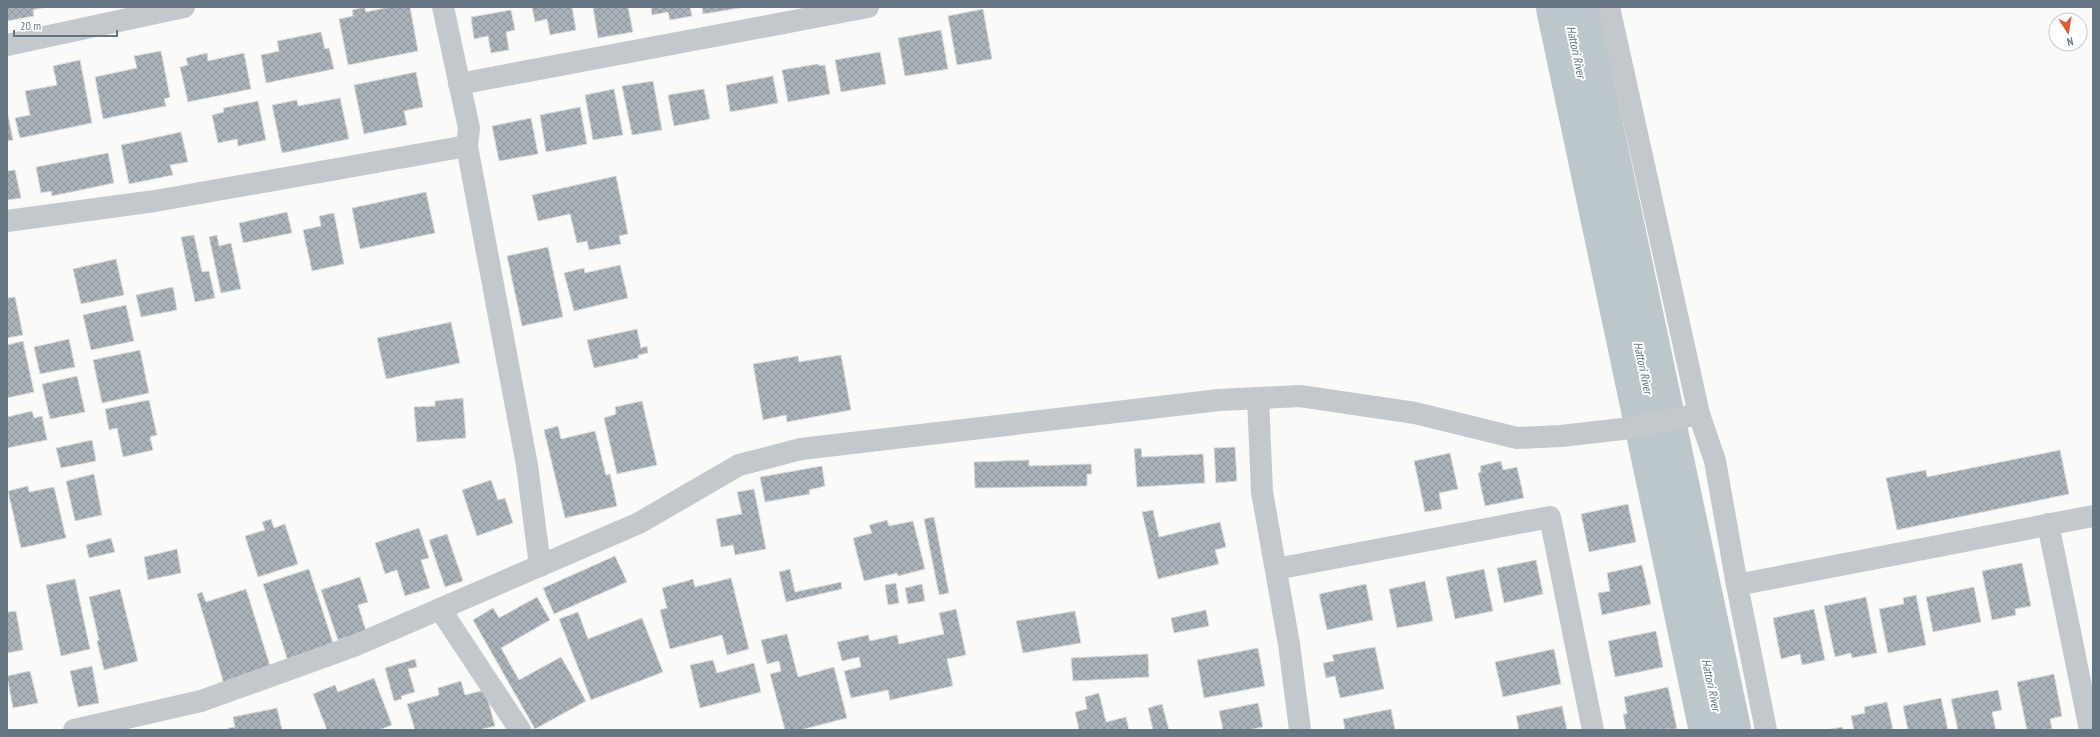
<svg xmlns="http://www.w3.org/2000/svg" width="2100" height="737" font-family="'PT Sans Narrow',sans-serif">
<style>
.lines{fill:none;stroke-linecap:round;stroke-linejoin:round}
.river{stroke:#bbc7cb;stroke-width:62}
.building{fill:url(#building-cross-hatch);stroke:#dcdcda}
.minor{stroke:#c3c8cc;stroke-width:22}
.labels{text-anchor:middle;stroke-width:4;stroke-linejoin:round;paint-order:stroke}
.water-label{font-size:12px;font-style:italic;fill:#60757c;stroke:#fff}
</style>
<defs>
<pattern id="building-cross-hatch" width="8" height="8" patternUnits="userSpaceOnUse"><rect width="8" height="8" fill="#aab3b9"/><path d="M0 0l8 8M0 8l8-8" fill="none" stroke="#8e969c"/></pattern>
</defs>
<rect width="100%" height="100%" fill="#fafaf8"/>
<g class="lines">
<polyline class="river" points="1567,7 1720,730"/>
</g>
<g class="building">
<polygon points="7,7 46,7 33,10 34,16 7,21"/>
<polygon points="365,7 366,12 390,7 410,7 418,51 348,65 339,19 353,16 352,10"/>
<polygon points="532,7 572,7 576,30 550,35 547,19 535,22"/>
<polygon points="593,7 628,7 633,32 598,38"/>
<polygon points="651,7 690,7 692,16 670,20 668,12 652,15"/>
<polygon points="702,7 746,7 703,14"/>
<polygon points="983,9 992,59 957,65 948,16"/>
<polygon points="511,10 515,30 506,32 509,50 491,53 488,36 474,39 471,17"/>
<polygon points="941,30 948,69 905,76 898,38"/>
<polygon points="321,32 325,49 329,48 334,69 266,83 261,55 279,51 277,41"/>
<polygon points="161,51 170,97 164,99 166,106 103,119 95,77 137,68 134,56"/>
<polygon points="880,52 886,84 841,92 835,60"/>
<polygon points="207,53 208,61 244,53 251,89 188,102 180,67 188,65 186,58"/>
<polygon points="80,60 92,123 20,138 15,118 30,115 25,91 57,85 53,66"/>
<polygon points="818,64 819,66 825,65 830,94 788,102 782,70"/>
<polygon points="416,72 423,107 404,111 407,125 364,134 354,85"/>
<polygon points="773,76 778,103 730,112 726,85"/>
<polygon points="653,81 662,130 632,135 622,86"/>
<polygon points="614,89 623,135 593,140 585,95"/>
<polygon points="704,89 710,119 674,126 668,95"/>
<polygon points="340,98 349,139 282,153 272,105 297,100 298,106"/>
<polygon points="258,101 266,140 238,146 237,139 218,143 212,115 224,112 223,108"/>
<polygon points="580,107 587,144 546,152 540,115"/>
<polygon points="7,110 13,140 7,141"/>
<polygon points="531,118 538,154 499,161 492,126"/>
<polygon points="181,132 188,162 170,165 173,175 129,184 121,145"/>
<polygon points="108,153 114,183 52,196 51,191 41,193 36,167"/>
<polygon points="15,170 21,198 7,200 7,171"/>
<polygon points="616,176 628,234 619,236 621,244 589,250 587,241 577,243 570,214 538,221 532,195"/>
<polygon points="426,192 435,233 360,249 352,208"/>
<polygon points="287,212 292,233 243,243 239,223"/>
<polygon points="334,213 344,264 312,271 303,230 321,226 319,216"/>
<polygon points="194,235 202,272 209,271 215,298 195,302 181,237"/>
<polygon points="217,235 219,246 231,243 241,289 221,293 209,237"/>
<polygon points="548,247 563,317 522,326 507,256"/>
<polygon points="116,259 124,295 81,304 73,269"/>
<polygon points="620,265 628,298 574,311 564,273 584,268 585,273"/>
<polygon points="173,287 177,310 141,317 136,295"/>
<polygon points="15,297 23,335 7,338 7,298"/>
<polygon points="126,305 134,341 91,350 83,315"/>
<polygon points="451,322 460,363 386,379 377,338"/>
<polygon points="637,329 641,348 647,346 648,353 638,355 638,358 594,368 587,340"/>
<polygon points="69,339 75,367 40,374 34,347"/>
<polygon points="23,341 34,392 7,398 7,345"/>
<polygon points="140,350 149,393 102,403 93,360"/>
<polygon points="841,355 851,410 787,422 786,415 763,420 753,364 798,356 799,362"/>
<polygon points="77,376 85,412 50,419 42,384"/>
<polygon points="463,398 466,438 417,442 414,407 435,406 435,401"/>
<polygon points="149,400 157,435 150,437 153,450 123,457 117,428 109,430 105,409"/>
<polygon points="642,401 657,465 617,474 604,418 616,414 615,407"/>
<polygon points="32,411 34,418 42,416 47,440 7,448 7,417"/>
<polygon points="558,426 561,439 595,431 606,475 610,474 617,506 565,518 544,430"/>
<polygon points="92,440 96,461 61,468 56,448"/>
<polygon points="1235,447 1237,481 1216,483 1214,448"/>
<polygon points="1141,448 1142,457 1203,454 1205,483 1137,487 1134,449"/>
<polygon points="2060,450 2069,494 1897,530 1886,478 1926,470 1927,477"/>
<polygon points="1450,453 1458,489 1439,493 1442,509 1425,512 1414,461"/>
<polygon points="1029,460 1029,466 1091,464 1092,474 1087,474 1087,486 975,488 974,462"/>
<polygon points="1501,461 1503,470 1517,467 1524,498 1485,506 1478,473 1481,472 1480,466"/>
<polygon points="822,466 825,486 809,490 810,494 765,502 760,477"/>
<polygon points="94,474 102,515 75,521 66,481"/>
<polygon points="491,480 498,500 505,498 513,523 477,536 462,490"/>
<polygon points="28,486 29,492 54,487 66,538 21,548 8,491"/>
<polygon points="754,489 766,549 735,555 733,545 721,547 716,519 742,514 737,492"/>
<polygon points="1628,504 1636,542 1589,552 1581,514"/>
<polygon points="1153,510 1159,537 1220,522 1226,547 1215,550 1219,564 1158,579 1142,512"/>
<polygon points="934,517 949,593 939,595 924,519"/>
<polygon points="271,519 274,528 285,524 298,564 258,577 245,536 265,530 262,522"/>
<polygon points="887,520 889,526 913,521 925,569 898,576 897,573 864,581 853,538 872,533 869,525"/>
<polygon points="419,528 429,558 421,560 430,588 405,596 397,570 385,574 375,543"/>
<polygon points="447,534 463,581 445,587 429,540"/>
<polygon points="111,538 115,552 89,558 86,545"/>
<polygon points="177,549 181,573 148,580 144,557"/>
<polygon points="615,556 627,582 554,614 543,588"/>
<polygon points="1536,560 1543,594 1504,603 1497,568"/>
<polygon points="2022,563 2031,606 2015,609 2016,615 1992,620 1982,571"/>
<polygon points="1642,565 1651,604 1602,615 1598,593 1610,591 1607,573"/>
<polygon points="309,569 334,646 288,661 263,584"/>
<polygon points="790,569 795,592 841,582 842,589 786,602 779,572"/>
<polygon points="1484,569 1493,611 1455,619 1446,577"/>
<polygon points="360,577 368,602 358,605 366,631 338,640 321,590"/>
<polygon points="731,578 749,649 727,655 722,635 670,649 660,610 667,608 662,588 693,579 695,587"/>
<polygon points="75,579 90,649 61,656 46,585"/>
<polygon points="1425,581 1433,621 1397,628 1389,589"/>
<polygon points="896,583 899,603 888,605 885,585"/>
<polygon points="922,584 925,601 908,604 905,588"/>
<polygon points="1366,584 1373,620 1327,630 1319,594"/>
<polygon points="1974,587 1981,622 1933,632 1926,597"/>
<polygon points="120,589 138,661 104,670 97,641 99,640 89,597"/>
<polygon points="246,589 271,669 224,684 197,594 202,592 206,602"/>
<polygon points="1916,595 1926,645 1888,653 1879,609 1904,604 1903,598"/>
<polygon points="537,597 550,620 501,648 519,680 561,657 586,701 535,729 473,620 493,608 499,618"/>
<polygon points="1866,597 1877,653 1852,658 1851,653 1835,657 1824,606"/>
<polygon points="956,609 966,655 947,659 953,686 890,700 888,690 851,698 844,671 861,667 859,657 842,661 837,642 868,635 870,641 897,635 899,644 944,634 939,613"/>
<polygon points="1814,609 1825,660 1802,665 1800,654 1781,659 1773,618"/>
<polygon points="1206,610 1209,626 1174,633 1171,618"/>
<polygon points="16,611 23,650 7,653 7,612"/>
<polygon points="1075,611 1081,643 1023,653 1016,621"/>
<polygon points="578,612 588,639 642,618 663,672 591,700 559,619"/>
<polygon points="1656,631 1663,667 1615,677 1608,641"/>
<polygon points="787,634 798,677 834,667 847,718 800,730 785,730 770,674 781,671 779,661 767,664 761,640"/>
<polygon points="1375,647 1384,689 1340,698 1335,676 1326,678 1323,663 1334,661 1332,655"/>
<polygon points="1258,648 1265,686 1204,698 1197,660"/>
<polygon points="1554,649 1561,684 1503,697 1495,662"/>
<polygon points="1148,654 1149,677 1073,681 1071,658"/>
<polygon points="415,659 417,667 408,669 415,692 401,696 402,699 394,701 385,668"/>
<polygon points="713,660 717,673 754,663 761,692 700,708 690,665"/>
<polygon points="92,666 99,703 78,707 70,671"/>
<polygon points="30,671 38,703 13,708 7,676"/>
<polygon points="2054,674 2062,716 2050,719 2052,729 2027,730 2017,682"/>
<polygon points="374,678 392,725 379,730 327,730 313,694 335,685 338,692"/>
<polygon points="461,681 465,695 485,690 495,726 479,730 415,730 407,704 439,695 438,688"/>
<polygon points="1668,687 1677,729 1626,730 1623,714 1627,714 1624,697"/>
<polygon points="1998,690 2002,710 1992,712 1996,730 1958,730 1951,699"/>
<polygon points="1099,693 1106,722 1126,717 1129,730 1079,730 1075,712 1087,709 1085,697"/>
<polygon points="1941,698 1948,730 1908,730 1903,706"/>
<polygon points="1887,702 1893,730 1854,730 1851,716 1865,713 1864,707"/>
<polygon points="1258,703 1263,727 1247,730 1223,730 1219,711"/>
<polygon points="1162,704 1169,730 1153,730 1148,708"/>
<polygon points="1562,706 1567,730 1519,730 1516,716"/>
<polygon points="277,708 282,730 228,730 228,728 235,727 233,717"/>
<polygon points="1391,709 1395,730 1345,730 1343,719"/>
<polygon points="1842,727 1843,730 1826,730"/>
</g>
<g class="lines">
<g class="minor">
<polyline points="443,7 469,128 467,146 527,465 540,566"/>
<polyline points="1609,7 1699,414 1715,461 1737,585 1766,730"/>
<polyline points="7,45 184,7"/>
<polyline points="459,84 868,7"/>
<polyline points="7,221 155,201 467,146"/>
<polyline points="1258,398 1262,492 1289,644 1300,730"/>
<polyline points="2048,524 2090,730"/>
<polyline points="1276,569 1550,517 1593,730"/>
<polyline points="1737,585 2093,516"/>
<polyline points="440,609 520,730"/>
<polyline points="74,730 201,701 354,646 639,523 739,465 801,449 1219,400 1300,396 1415,413 1517,438 1561,436 1631,428 1699,414"/>
</g>
</g>
<g class="labels">
<g class="water-label">
<text transform="translate(1576 52) rotate(78)" y="4">Hattori River</text>
<text transform="translate(1643 368) rotate(78)" y="4">Hattori River</text>
<text transform="translate(1711 685) rotate(78)" y="4">Hattori River</text>
</g>
</g>
<rect width="2100" height="737" fill="none" stroke="#657683" stroke-width="16"/>
<g transform="translate(2068 32) rotate(168)"><circle r="19" fill="#ffffff" stroke="#c1c8cd"/>
<path d="M0-3L7 15L0 10L-7 15Z" fill="#e4572e"/>
<text y="-6" font-size="11" font-weight="bold" text-anchor="middle" fill="#657683">N</text>
</g>
<path d="M14 30v6h103v-6" fill="none" stroke="#657683" stroke-width="2"/>
<text x="20" y="30" font-size="12" fill="#657683" stroke="#ffffff" stroke-width="3" paint-order="stroke">20 m</text>
</svg>
